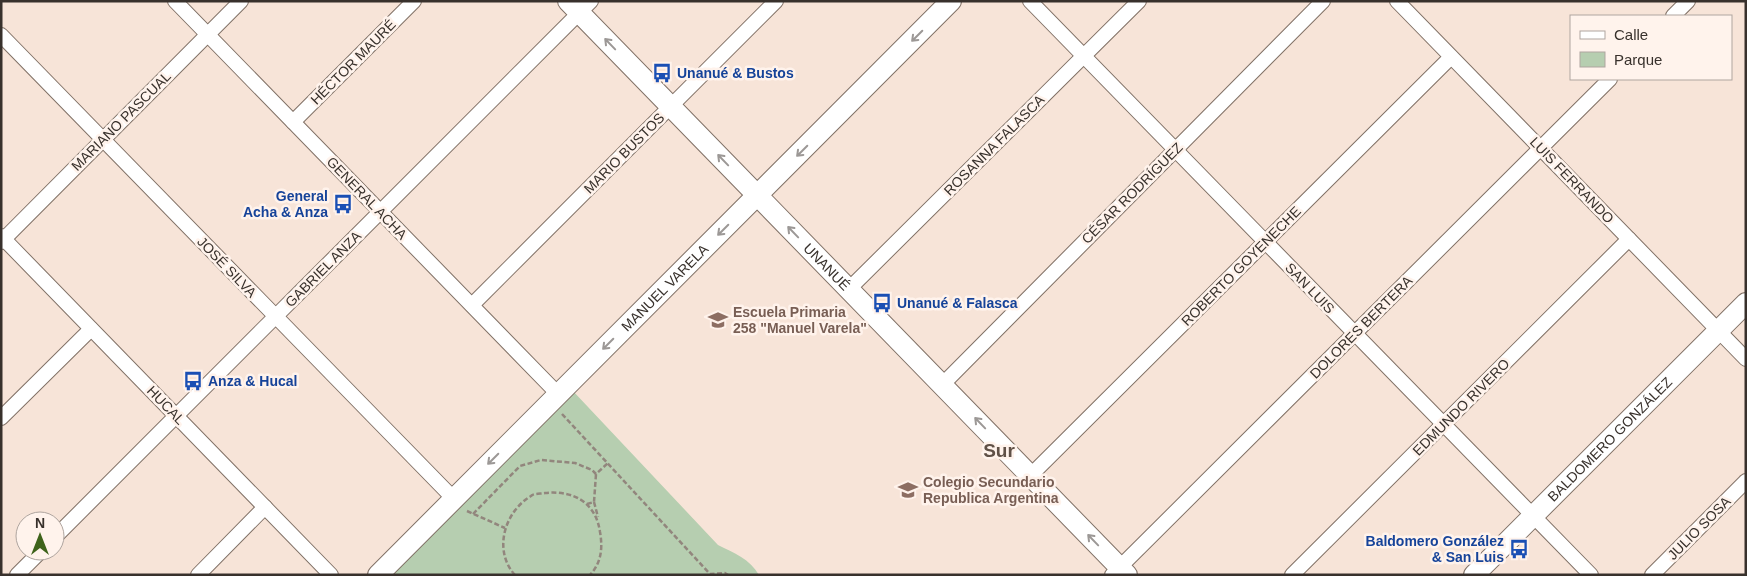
<svg xmlns="http://www.w3.org/2000/svg" width="1747" height="576" font-family="Helvetica,sans-serif">
<style>
.green{fill:#b6ceb0}
.lines{fill:none;stroke-linecap:round;stroke-linejoin:round}
.street-casing{stroke:#817166;stroke-width:16}
.secondary-casing{stroke:#817166;stroke-width:22}
.path{stroke:#92867d;stroke-width:2.5;stroke-dasharray:5 2.5;stroke-linecap:butt}
.street{stroke:#fff;stroke-width:14}
.secondary{stroke:#fff;stroke-width:20}
.oneway{stroke:#9c9896}
.labels{text-anchor:middle;stroke-width:5;stroke-linejoin:round;paint-order:stroke}
.street-label{font-size:14px;fill:#38312c;stroke:#fff3ec}
.transit-label{font-size:14px;font-weight:bold;fill:#164399;stroke:#fff3ec;text-anchor:start}
.education-label{font-size:14px;font-weight:bold;fill:#785e54;stroke:#fff3ec;text-anchor:start}
.district-label{font-size:19px;font-weight:bold;fill:#605147;stroke:#fff3ec}
</style>
<rect width="100%" height="100%" fill="#f7e4d8"/>
<path class="green" d="M572 390 718 545C734 553 750 559 759 575H385Z"/>
<g class="lines">
<defs>
<g id="street">
<polyline points="175,1 558,394"/>
<polyline points="1030,1 1591,575"/>
<polyline points="1397,1 1746,359"/>
<polyline points="1673,16 1688,1"/>
<polyline points="1,35 454,499"/>
<polyline points="293,122 414,1"/>
<polyline points="1,236 331,575"/>
<polyline points="1,242 241,1"/>
<polyline points="849,289 1139,1"/>
<polyline points="472,305 776,1"/>
<polyline points="942,385 1323,1"/>
<polyline points="1,418 91,329"/>
<polyline points="1030,476 1451,57"/>
<polyline points="55,537 591,1"/>
<polyline points="17,575 41,551"/>
<polyline points="198,575 265,507"/>
<polyline points="1112,575 1610,79"/>
<polyline points="1292,575 1629,239"/>
<polyline points="1652,575 1746,481"/>
</g>
<g id="secondary">
<path id="s1" d="M568 1 1127 575"/>
<path id="s2" d="M378 575 951 1"/>
<path id="s3" d="M1474 575 1746 303"/>
</g>
</defs>
<use href="#street" class="street-casing"/>
<use href="#secondary" class="secondary-casing"/>
<g class="path">
<polyline points="562,414 710,574 725,573 728,575"/>
<polyline points="594,502 598,517"/>
<polyline points="587,504 594,502 596,474"/>
<polyline points="467,511 505,528"/>
<polyline points="473,514 520,466 541,460 575,463 592,470 596,474 608,463"/>
<path d="M515 575C493 551 504 512 531 496 534 493 541 494 545 493 574 490 596 503 600 532 603 549 601 563 590 575"/>
</g>
<use href="#street" class="street"/>
<use href="#secondary" class="secondary"/>
</g>
<defs><path id="oneway-shaft" d="M-6 0H5M1.5-3L5.5 0L1.5 3" fill="none" stroke-width="1.6" stroke-linecap="round" stroke-linejoin="round" transform="scale(1.25)"/></defs>
<g class="oneway">
<use href="#oneway-shaft" transform="translate(917 36) rotate(135)"/>
<use href="#oneway-shaft" transform="translate(610 44) rotate(-134)"/>
<use href="#oneway-shaft" transform="translate(802 151) rotate(135)"/>
<use href="#oneway-shaft" transform="translate(723 160) rotate(-134)"/>
<use href="#oneway-shaft" transform="translate(723 230) rotate(135)"/>
<use href="#oneway-shaft" transform="translate(793 232) rotate(-134)"/>
<use href="#oneway-shaft" transform="translate(608 344) rotate(135)"/>
<use href="#oneway-shaft" transform="translate(980 423) rotate(-134)"/>
<use href="#oneway-shaft" transform="translate(493 459) rotate(135)"/>
<use href="#oneway-shaft" transform="translate(1093 540) rotate(-134)"/>
</g>
<defs>
<symbol id="bus-bare" viewBox="-9 -9 18 18"><path d="M-5-6H5V4H4V6H2V4H-2V6H-4V4H-5ZM-3.5-4V0h7V-4ZM-3.5 1.2v1.5H-2V1.2ZM2 1.2v1.5H3.5V1.2Z" fill="#1a4fb4" stroke="#fff3ec" stroke-width="2.5" paint-order="stroke"/></symbol>
<symbol id="school-bare" viewBox="-9 -9 18 18"><path d="M0-5L7-2L0 1L-7-2ZM-4 1L0 2.5L4 1V4Q0 6-4 4Z" fill="#8d6e63" stroke="#fff3ec" stroke-width="2.5" paint-order="stroke"/></symbol>
<symbol id="university-bare" viewBox="-9 -9 18 18"><path d="M0-5L7-2L0 1L-7-2ZM-4 1L0 2.5L4 1V4Q0 6-4 4Z" fill="#8d6e63" stroke="#fff3ec" stroke-width="2.5" paint-order="stroke"/></symbol>
</defs>
<g fill-rule="evenodd">
<use href="#bus-bare" x="648" y="59" width="28" height="28"/>
<use href="#bus-bare" x="329" y="190" width="28" height="28"/>
<use href="#bus-bare" x="868" y="289" width="28" height="28"/>
<use href="#school-bare" x="704" y="306" width="28" height="28"/>
<use href="#bus-bare" x="179" y="367" width="28" height="28"/>
<use href="#university-bare" x="894" y="476" width="28" height="28"/>
<use href="#bus-bare" x="1505" y="535" width="28" height="28"/>
</g>
<g class="labels">
<g class="street-label">
<text transform="translate(353 62) rotate(-45)" y="5">HÉCTOR MAURÉ</text>
<text transform="translate(121 121) rotate(-45)" y="5">MARIANO PASCUAL</text>
<text transform="translate(994 145) rotate(-45)" y="5">ROSANNA FALASCA</text>
<text transform="translate(624 153) rotate(-45)" y="5">MARIO BUSTOS</text>
<text transform="translate(1572 180) rotate(46)" y="5">LUIS FERRANDO</text>
<text transform="translate(1132 193) rotate(-45)" y="5">CÉSAR RODRÍGUEZ</text>
<text transform="translate(367 198) rotate(46)" y="5">GENERAL ACHA</text>
<text transform="translate(1241 266) rotate(-45)" y="5">ROBERTO GOYENECHE</text>
<text transform="translate(227 267) rotate(46)" y="5">JOSÉ SILVA</text>
<text dy="5" stroke="none"><textPath href="#s1" startOffset="371">UNANUÉ</textPath></text>
<text transform="translate(323 269) rotate(-45)" y="5">GABRIEL ANZA</text>
<text dy="5" stroke="none"><textPath href="#s2" startOffset="406">MANUEL VARELA</textPath></text>
<text transform="translate(1310 288) rotate(46)" y="5">SAN LUIS</text>
<text transform="translate(1361 327) rotate(-45)" y="5">DOLORES BERTERA</text>
<text transform="translate(166 405) rotate(46)" y="5">HUCAL</text>
<text transform="translate(1461 407) rotate(-45)" y="5">EDMUNDO RIVERO</text>
<text dy="5" stroke="none"><textPath href="#s3" startOffset="192">BALDOMERO GONZÁLEZ</textPath></text>
<text transform="translate(1699 528) rotate(-45)" y="5">JULIO SOSA</text>
</g>
<g class="transit-label">
<text x="677" y="78">Unanué &amp; Bustos</text>
<text x="328" y="201" text-anchor="end">General<tspan x="328" dy="16">Acha &amp; Anza</tspan></text>
<text x="897" y="308">Unanué &amp; Falasca</text>
<text x="208" y="386">Anza &amp; Hucal</text>
<text x="1504" y="546" text-anchor="end">Baldomero González<tspan x="1504" dy="16">&amp; San Luis</tspan></text>
</g>
<g class="education-label">
<text x="733" y="317">Escuela Primaria<tspan x="733" dy="16">258 "Manuel Varela"</tspan></text>
<text x="923" y="487">Colegio Secundario<tspan x="923" dy="16">Republica Argentina</tspan></text>
</g>
<g class="district-label">
<text x="999" y="457">Sur</text>
</g>
</g>
<rect width="1747" height="576" fill="none" stroke="#38312c" stroke-width="5"/>
<rect x="1570" y="15" width="162" height="65" fill="#fff3ec" stroke="#afa59f"/>
<rect x="1580" y="31" width="25" height="8" fill="#ffffff" stroke="#afa59f"/>
<text x="1614" y="40" font-size="15" fill="#38312c">Calle</text>
<rect x="1580" y="52" width="25" height="15" fill="#b6ceb0" stroke="#afa59f"/>
<text x="1614" y="65" font-size="15" fill="#38312c">Parque</text>
<g transform="translate(40 536)"><circle r="24" fill="#fff3ec" stroke="#afa59f"/>
<path d="M0-4L9 19L0 12L-9 19Z" fill="#3e631b"/>
<text y="-8" font-size="14" font-weight="bold" text-anchor="middle" fill="#38312c">N</text>
</g>
</svg>
